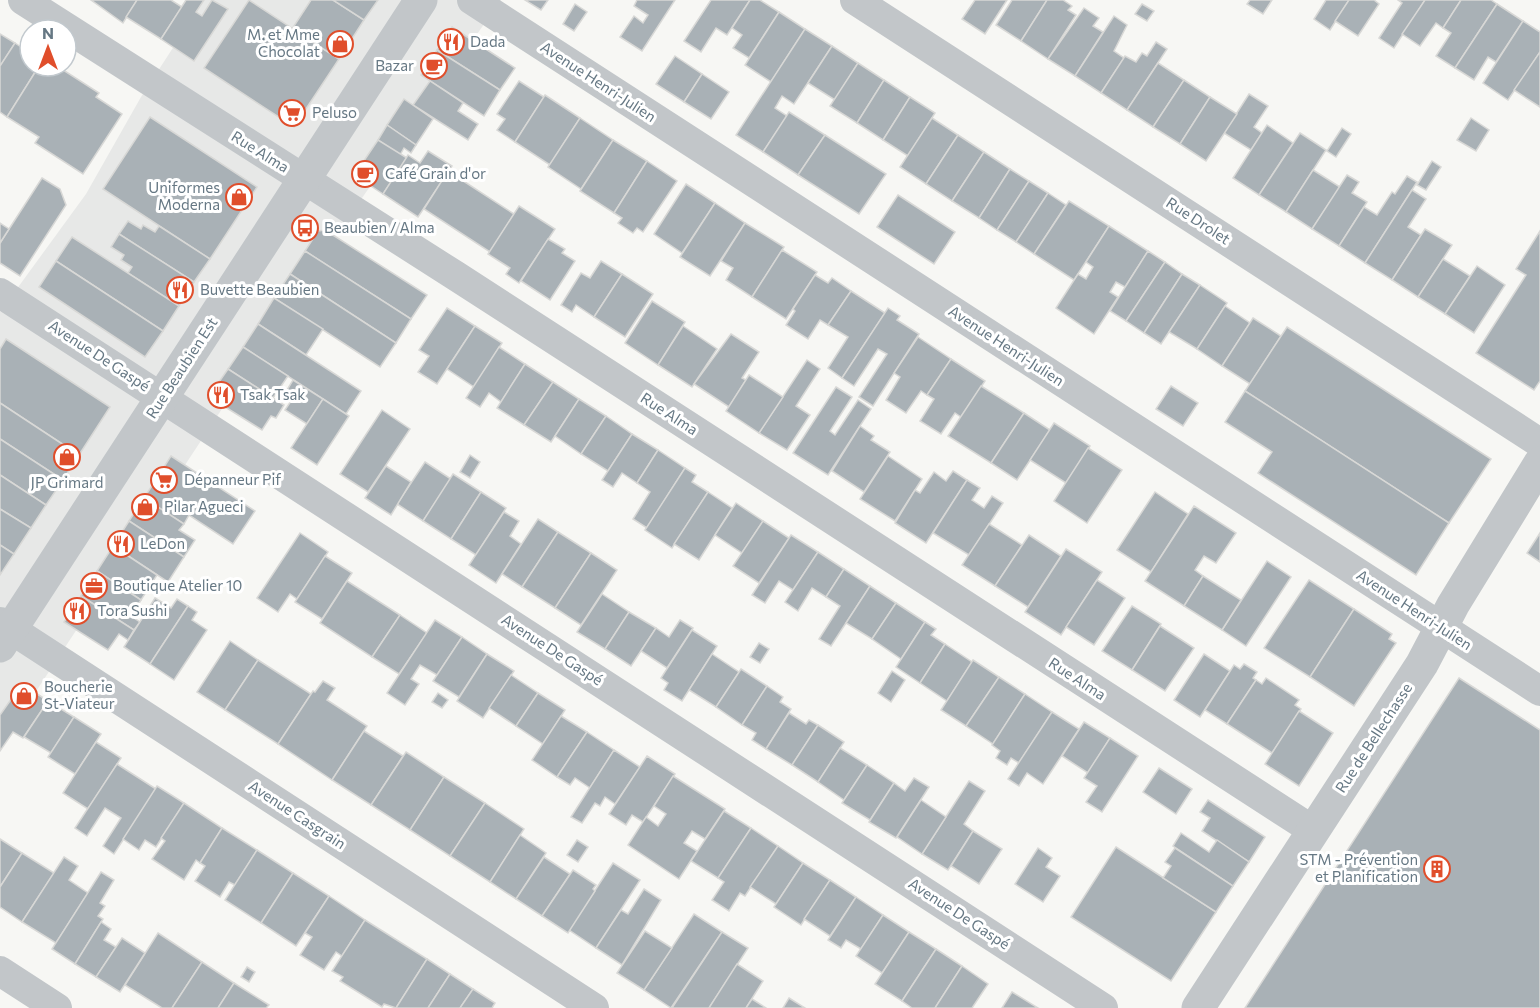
<svg xmlns="http://www.w3.org/2000/svg" width="1540" height="1008" font-family="Commissioner,sans-serif">
<style>
.built{fill:#e7e8e7}
.building{fill:#a9b1b6;stroke:#d8d8d6;stroke-width:1.5}
.lines{fill:none;stroke-linecap:round;stroke-linejoin:round}
.minor{stroke:#c2c6c9;stroke-width:30}
.tertiary{stroke:#c2c6c9;stroke-width:33}
.labels{text-anchor:middle;stroke-width:6;stroke-linejoin:round;paint-order:stroke}
.poi-label{font-size:15px;fill:#667884;stroke:#fff;text-anchor:start}
.street-label{font-size:15px;fill:#667884;stroke:#fff}
</style>
<rect width="100%" height="100%" fill="#f7f7f4"/>
<polygon class="built" points="204,0 501,0 343,225 0,746 0,312 86,194 141,97"/>
<g class="building">
<polygon points="91,0 137,0 123,23"/>
<polygon points="137,0 171,0 182,7 161,39 126,17"/>
<polygon points="186,0 204,0 196,12 202,16 212,0 228,9 194,61 161,39"/>
<polygon points="249,0 339,59 294,127 204,68"/>
<polygon points="311,0 333,0 364,20 339,59 292,29"/>
<polygon points="333,0 378,0 364,20"/>
<polygon points="525,0 548,0 541,10"/>
<polygon points="637,0 675,0 642,51 620,37 634,16 643,23 648,15 634,6"/>
<polygon points="711,0 750,0 727,35 716,28 701,52 684,41"/>
<polygon points="750,0 760,0 779,12 749,58 733,48 742,35 732,28"/>
<polygon points="975,0 1007,0 985,34 962,19"/>
<polygon points="1012,0 1047,0 1021,41 996,25"/>
<polygon points="1047,0 1063,0 1072,6 1068,10 1076,15 1048,59 1021,41"/>
<polygon points="1250,0 1272,0 1263,14 1247,4"/>
<polygon points="1326,0 1349,0 1330,30 1314,19"/>
<polygon points="1349,0 1374,0 1379,4 1358,36 1335,21"/>
<polygon points="1398,0 1425,0 1394,48 1379,38 1402,3"/>
<polygon points="1425,0 1461,0 1443,28 1436,23 1420,46 1402,34"/>
<polygon points="1461,0 1491,0 1497,4 1455,68 1436,56 1451,33 1443,28"/>
<polygon points="575,4 587,12 574,31 563,24"/>
<polygon points="1142,4 1154,11 1147,21 1135,14"/>
<polygon points="1497,4 1523,21 1496,62 1488,57 1474,80 1455,68"/>
<polygon points="1084,8 1099,18 1093,26 1103,32 1075,76 1048,59"/>
<polygon points="779,12 805,29 771,82 745,65"/>
<polygon points="1114,16 1127,25 1114,51 1124,58 1101,93 1075,76"/>
<polygon points="1523,21 1540,32 1540,52 1508,100 1483,83"/>
<polygon points="452,27 515,68 500,90 437,50"/>
<polygon points="805,29 832,46 794,104 782,96 775,108 787,116 763,152 736,135"/>
<polygon points="0,34 15,43 0,66"/>
<polygon points="1156,42 1167,49 1127,110 1101,93 1125,56 1136,62 1142,53 1147,56"/>
<polygon points="15,43 30,53 30,66 39,66 7,117 0,112 0,66"/>
<polygon points="832,46 858,63 835,100 808,83"/>
<polygon points="437,50 500,90 484,116 421,75"/>
<polygon points="1540,52 1540,107 1514,90"/>
<polygon points="675,56 702,74 684,102 656,84"/>
<polygon points="858,63 884,80 857,123 830,106"/>
<polygon points="1158,63 1184,80 1153,127 1127,110"/>
<polygon points="39,66 57,66 99,93 96,97 122,114 83,174 35,143 39,137 7,117"/>
<polygon points="702,74 729,92 711,119 684,102"/>
<polygon points="884,80 910,97 883,140 857,123"/>
<polygon points="1184,80 1210,97 1180,144 1153,127"/>
<polygon points="430,81 463,103 458,111 478,124 468,140 413,105"/>
<polygon points="519,81 544,97 515,142 497,130 505,119 497,114"/>
<polygon points="1249,94 1268,106 1254,127 1262,133 1251,150 1224,133"/>
<polygon points="545,95 580,118 550,165 515,142"/>
<polygon points="910,97 935,113 908,156 883,140"/>
<polygon points="1210,97 1237,114 1206,161 1180,144"/>
<polygon points="404,99 433,119 416,145 387,125"/>
<polygon points="789,112 825,135 798,175 763,152"/>
<polygon points="150,117 257,187 210,259 103,189"/>
<polygon points="580,118 613,140 581,189 548,167"/>
<polygon points="932,118 958,135 926,184 900,167"/>
<polygon points="1471,118 1489,130 1476,151 1457,140"/>
<polygon points="387,125 416,145 411,153 404,148 400,155 378,140"/>
<polygon points="1267,125 1293,143 1259,195 1233,178"/>
<polygon points="1342,128 1351,134 1336,157 1327,151"/>
<polygon points="1300,133 1326,150 1286,212 1259,195"/>
<polygon points="825,135 886,174 859,214 798,175"/>
<polygon points="958,135 984,152 952,201 926,184"/>
<polygon points="378,140 407,158 383,194 359,178 357,171"/>
<polygon points="613,140 647,161 614,213 580,191"/>
<polygon points="428,151 452,166 418,217 383,194 408,155 420,163"/>
<polygon points="984,152 1010,169 979,218 952,201"/>
<polygon points="647,161 677,181 643,232 637,228 633,233 618,223 622,218 614,213"/>
<polygon points="1432,161 1441,167 1426,190 1417,185"/>
<polygon points="1010,169 1029,181 997,230 979,218"/>
<polygon points="1313,170 1340,187 1312,229 1286,212"/>
<polygon points="448,171 514,214 490,252 424,209"/>
<polygon points="1347,175 1359,182 1352,193 1367,202 1339,246 1312,229"/>
<polygon points="1407,176 1417,182 1365,263 1339,246 1364,207 1377,215 1392,192 1395,194"/>
<polygon points="42,178 60,189 66,205 20,276 0,263 0,243"/>
<polygon points="1029,181 1048,193 1016,242 997,230"/>
<polygon points="686,184 715,203 682,253 654,234"/>
<polygon points="1412,190 1426,199 1408,227 1421,235 1392,280 1365,263"/>
<polygon points="1048,193 1066,205 1034,254 1016,242"/>
<polygon points="898,195 955,232 934,264 877,227"/>
<polygon points="1069,201 1109,226 1074,280 1034,254"/>
<polygon points="715,203 745,223 710,276 680,257"/>
<polygon points="519,206 555,229 519,283 506,274 510,268 488,254"/>
<polygon points="128,221 141,229 143,225 155,232 159,226 210,259 194,282 119,234"/>
<polygon points="0,223 9,229 0,243"/>
<polygon points="745,223 784,247 752,297 726,280 733,268 721,261"/>
<polygon points="1109,226 1148,251 1125,287 1116,282 1110,292 1118,297 1094,334 1056,308 1078,274 1086,279 1093,267 1086,262"/>
<polygon points="1425,229 1452,245 1418,297 1392,280"/>
<polygon points="325,230 427,295 411,319 305,251 318,231"/>
<polygon points="1540,231 1540,381 1534,390 1476,353 1526,275 1516,269"/>
<polygon points="119,234 194,282 179,306 128,273 132,267 121,260 124,255 111,247"/>
<polygon points="72,237 179,306 163,331 56,261"/>
<polygon points="548,239 565,249 562,253 575,261 550,300 521,281"/>
<polygon points="782,250 817,272 786,319 752,297"/>
<polygon points="305,251 411,319 396,343 290,274"/>
<polygon points="1148,251 1165,262 1126,321 1110,311"/>
<polygon points="1443,259 1470,276 1445,314 1418,297"/>
<polygon points="56,261 163,331 145,357 39,287"/>
<polygon points="601,261 622,274 594,317 576,305 572,312 561,305 581,273 590,278"/>
<polygon points="1165,262 1182,274 1144,333 1126,321"/>
<polygon points="1477,266 1505,285 1474,333 1445,314"/>
<polygon points="290,274 396,343 380,367 274,298"/>
<polygon points="622,274 653,294 625,337 594,317"/>
<polygon points="1182,274 1200,285 1161,344 1144,333"/>
<polygon points="815,275 828,283 832,278 851,291 828,325 820,320 808,339 786,325 795,311 793,309"/>
<polygon points="1200,285 1227,303 1197,349 1169,332"/>
<polygon points="851,291 885,313 842,378 828,368 848,337 828,325"/>
<polygon points="274,298 323,329 306,355 258,324"/>
<polygon points="652,301 685,322 658,365 625,343"/>
<polygon points="1225,306 1250,323 1222,366 1197,349"/>
<polygon points="447,308 475,326 437,384 418,372 429,356 419,350"/>
<polygon points="888,308 900,316 897,320 919,334 873,406 859,397 887,354 878,349 854,386 842,378"/>
<polygon points="1253,318 1281,336 1250,384 1222,366"/>
<polygon points="258,324 361,391 346,414 243,347"/>
<polygon points="475,326 502,343 474,387 447,369"/>
<polygon points="683,326 717,349 692,387 658,365"/>
<polygon points="1287,327 1491,459 1449,523 1245,391"/>
<polygon points="731,334 759,352 742,378 746,380 729,407 694,384"/>
<polygon points="918,337 951,359 927,395 921,391 906,413 886,400 900,377 894,373"/>
<polygon points="6,339 110,407 79,455 0,403 0,349"/>
<polygon points="243,347 288,376 273,398 228,369"/>
<polygon points="499,347 525,364 501,402 489,393 480,407 466,398"/>
<polygon points="951,359 985,381 961,417 955,413 941,434 920,421 934,399 927,395"/>
<polygon points="807,360 820,369 796,406 810,415 787,450 759,433"/>
<polygon points="525,364 553,382 524,425 497,408"/>
<polygon points="228,369 284,405 276,418 271,416 262,430 214,400 212,392"/>
<polygon points="749,375 783,397 759,433 726,411"/>
<polygon points="293,380 323,399 307,424 285,410 295,395 287,390"/>
<polygon points="553,382 579,399 551,442 524,425"/>
<polygon points="981,386 1024,413 991,463 948,436"/>
<polygon points="1171,386 1198,403 1183,426 1156,409"/>
<polygon points="836,387 852,397 830,431 835,435 858,400 871,409 828,475 793,453"/>
<polygon points="1245,391 1449,523 1416,575 1258,473 1272,452 1225,422"/>
<polygon points="323,399 349,416 317,465 291,448"/>
<polygon points="579,399 606,416 581,454 555,436"/>
<polygon points="0,403 79,455 63,480 0,439"/>
<polygon points="382,410 410,429 368,492 340,474"/>
<polygon points="1024,413 1050,430 1017,480 991,463"/>
<polygon points="606,416 632,434 608,471 581,454"/>
<polygon points="1054,423 1090,446 1066,483 1030,460"/>
<polygon points="860,426 874,436 871,440 890,452 864,492 832,471"/>
<polygon points="632,434 658,450 637,483 622,473 613,487 602,480"/>
<polygon points="0,439 63,480 46,505 0,475"/>
<polygon points="1088,448 1122,470 1087,523 1054,501"/>
<polygon points="658,450 685,468 647,528 633,519 650,492 637,483"/>
<polygon points="470,455 480,462 470,478 460,472"/>
<polygon points="171,456 255,511 233,544 189,515 184,524 144,498"/>
<polygon points="888,456 922,479 895,521 860,499"/>
<polygon points="425,462 451,479 423,521 397,504"/>
<polygon points="386,466 411,482 391,515 365,498"/>
<polygon points="685,468 696,475 692,482 708,492 672,548 645,530"/>
<polygon points="953,471 967,480 926,543 895,523 915,490 920,493 934,472 946,481"/>
<polygon points="453,474 481,492 451,539 423,521"/>
<polygon points="0,475 46,505 31,528 0,509"/>
<polygon points="967,480 980,488 972,500 984,508 992,496 1003,503 969,555 933,533"/>
<polygon points="481,492 506,508 476,555 451,539"/>
<polygon points="708,492 732,508 699,560 674,544"/>
<polygon points="1155,492 1188,514 1151,572 1117,550"/>
<polygon points="144,498 184,524 179,530 195,540 184,557 129,521"/>
<polygon points="736,503 763,521 742,553 715,535"/>
<polygon points="1194,506 1236,533 1216,563 1204,556 1195,570 1203,576 1184,606 1145,581"/>
<polygon points="0,509 31,528 14,554 0,545"/>
<polygon points="504,512 519,521 510,536 521,544 496,583 469,565"/>
<polygon points="538,519 558,532 522,587 502,574"/>
<polygon points="129,521 184,557 168,582 113,546"/>
<polygon points="763,521 789,538 759,583 733,566"/>
<polygon points="989,524 1022,545 995,586 962,565"/>
<polygon points="558,532 591,553 555,608 522,587"/>
<polygon points="300,533 328,552 297,599 290,594 278,612 257,598"/>
<polygon points="1540,533 1540,562 1527,553"/>
<polygon points="791,535 818,552 793,590 779,581 765,603 752,595"/>
<polygon points="1029,535 1061,556 1028,607 995,586"/>
<polygon points="0,545 14,554 0,575"/>
<polygon points="113,546 157,575 141,600 97,571"/>
<polygon points="1066,549 1102,572 1061,635 1025,612"/>
<polygon points="818,552 844,569 826,597 812,588 798,611 785,602"/>
<polygon points="591,553 617,570 581,625 555,608"/>
<polygon points="325,556 352,573 322,619 295,602"/>
<polygon points="1267,561 1291,577 1246,646 1222,630"/>
<polygon points="844,569 870,586 831,646 819,639 840,606 826,597"/>
<polygon points="97,571 141,600 131,616 140,622 134,630 81,596"/>
<polygon points="1203,576 1241,600 1222,630 1184,606"/>
<polygon points="1097,580 1125,598 1094,645 1066,627"/>
<polygon points="1309,580 1354,609 1310,677 1264,648"/>
<polygon points="347,581 400,615 372,657 320,623"/>
<polygon points="870,586 896,603 872,639 846,623"/>
<polygon points="602,594 629,612 605,649 577,632"/>
<polygon points="81,596 134,630 128,640 119,634 108,650 64,622"/>
<polygon points="155,598 171,608 177,599 188,606 150,664 124,647"/>
<polygon points="896,603 925,622 901,659 872,639"/>
<polygon points="188,606 197,612 192,620 207,630 174,680 150,664"/>
<polygon points="1132,606 1161,624 1132,670 1102,651"/>
<polygon points="1354,609 1392,634 1389,639 1396,643 1354,706 1310,677"/>
<polygon points="629,612 656,628 631,666 605,649"/>
<polygon points="400,615 427,633 399,674 372,657"/>
<polygon points="435,620 462,637 437,675 420,665 411,679 419,684 405,705 387,693"/>
<polygon points="680,620 693,628 667,668 641,651 656,628 669,637"/>
<polygon points="925,622 936,629 931,635 945,644 920,683 896,667"/>
<polygon points="1160,626 1194,648 1165,691 1132,670"/>
<polygon points="692,630 717,646 682,701 664,690 668,683 661,678"/>
<polygon points="462,637 487,654 459,697 433,681"/>
<polygon points="230,641 258,660 225,710 197,692"/>
<polygon points="759,643 769,649 760,663 750,657"/>
<polygon points="945,644 972,662 947,701 920,683"/>
<polygon points="487,654 514,671 483,718 457,701"/>
<polygon points="712,654 739,672 716,707 689,690"/>
<polygon points="1204,654 1230,671 1200,717 1174,700"/>
<polygon points="258,660 311,694 278,744 225,710"/>
<polygon points="973,660 999,677 966,726 941,710"/>
<polygon points="1244,664 1257,672 1253,678 1256,680 1227,724 1205,710 1234,665 1240,669"/>
<polygon points="741,669 767,686 742,725 716,707"/>
<polygon points="892,671 905,680 891,702 878,693"/>
<polygon points="511,675 538,693 516,726 489,708"/>
<polygon points="999,677 1025,694 993,744 966,726"/>
<polygon points="1266,678 1299,700 1295,705 1301,709 1272,753 1227,724 1256,680 1262,684"/>
<polygon points="1459,678 1540,730 1540,1008 1245,1008"/>
<polygon points="323,681 335,688 327,700 367,726 332,780 278,744 313,691 315,692"/>
<polygon points="25,686 48,701 23,738 13,732 0,751 0,715 19,688"/>
<polygon points="767,686 783,697 780,702 791,709 766,749 752,740 756,733 742,725"/>
<polygon points="438,693 448,700 442,708 432,702"/>
<polygon points="538,693 565,710 543,744 516,726"/>
<polygon points="1025,694 1052,712 1019,763 1011,758 1007,765 996,758 1000,751 992,745"/>
<polygon points="48,701 74,717 51,753 24,737"/>
<polygon points="1299,711 1333,733 1299,786 1265,764"/>
<polygon points="1052,712 1079,729 1043,784 1027,773 1019,786 1008,779"/>
<polygon points="789,713 806,724 809,720 818,725 792,765 766,749"/>
<polygon points="561,716 587,732 557,777 532,760"/>
<polygon points="74,717 101,734 75,774 48,757"/>
<polygon points="1084,722 1110,738 1088,773 1062,756"/>
<polygon points="818,725 844,742 818,782 792,765"/>
<polygon points="364,731 403,756 371,805 332,780"/>
<polygon points="587,732 614,750 590,788 575,778 570,785 557,777"/>
<polygon points="1110,738 1138,756 1102,812 1086,802 1097,786 1084,778"/>
<polygon points="96,742 121,758 88,809 63,793"/>
<polygon points="840,748 867,765 844,800 818,782"/>
<polygon points="614,750 640,767 615,804 605,797 600,806 595,803 582,823 571,817"/>
<polygon points="406,752 444,777 410,830 371,805"/>
<polygon points="647,756 675,774 643,822 632,815 626,825 609,814"/>
<polygon points="117,764 156,789 114,854 103,846 121,818 105,808 87,836 75,828"/>
<polygon points="867,765 894,783 870,820 842,803"/>
<polygon points="1159,768 1192,789 1176,814 1143,792"/>
<polygon points="673,776 725,809 705,839 692,831 684,843 697,851 679,879 628,845 646,817 658,826 666,814 654,806"/>
<polygon points="444,777 485,803 450,856 410,830"/>
<polygon points="914,778 929,787 896,838 869,822 894,783 905,791"/>
<polygon points="969,781 985,791 964,824 973,831 948,870 922,854"/>
<polygon points="157,786 184,803 156,847 145,840 139,850 123,839"/>
<polygon points="921,800 946,817 922,854 897,837"/>
<polygon points="1208,800 1265,837 1249,862 1202,831 1210,818 1200,812"/>
<polygon points="184,803 222,828 200,863 196,860 184,880 152,859 165,841 161,838"/>
<polygon points="485,803 524,829 490,882 450,856"/>
<polygon points="724,811 751,828 718,878 691,861"/>
<polygon points="222,828 257,850 235,885 229,882 220,897 195,881 205,866 200,863"/>
<polygon points="751,828 778,846 745,896 740,893 729,911 712,900 724,882 718,878"/>
<polygon points="973,831 1002,849 979,884 951,866"/>
<polygon points="1181,833 1209,852 1217,840 1249,862 1233,886 1173,846"/>
<polygon points="520,835 546,853 516,899 490,882"/>
<polygon points="0,839 22,853 0,887"/>
<polygon points="577,840 588,847 578,862 567,855"/>
<polygon points="778,846 803,863 776,904 750,887"/>
<polygon points="1116,847 1216,912 1171,981 1071,917"/>
<polygon points="1038,848 1052,858 1046,867 1060,876 1043,902 1015,884"/>
<polygon points="1175,848 1233,886 1216,912 1163,878 1171,866 1165,862"/>
<polygon points="257,850 293,873 261,923 225,900"/>
<polygon points="22,853 54,873 22,922 0,907 0,887"/>
<polygon points="64,857 78,866 69,880 88,893 56,943 22,922"/>
<polygon points="544,857 570,874 542,916 516,899"/>
<polygon points="613,863 640,880 596,948 569,930"/>
<polygon points="803,863 830,880 801,925 774,907"/>
<polygon points="573,870 596,885 593,889 595,891 568,933 542,916"/>
<polygon points="101,872 114,880 100,903 105,906 98,916 103,919 75,964 52,949"/>
<polygon points="293,873 329,896 296,946 261,923"/>
<polygon points="830,880 856,897 830,936 804,919"/>
<polygon points="644,889 661,900 622,965 596,948 621,910 628,914"/>
<polygon points="329,896 365,920 342,956 336,952 324,970 300,955 312,937 305,933"/>
<polygon points="856,897 883,915 861,949 846,940 841,948 828,940"/>
<polygon points="694,914 722,932 671,1008 644,990"/>
<polygon points="883,915 909,932 882,973 856,956"/>
<polygon points="365,920 427,959 396,1008 384,1004 382,1007 340,981 343,977 332,971"/>
<polygon points="101,922 111,929 104,940 116,947 96,977 75,964"/>
<polygon points="645,931 672,948 644,990 617,973"/>
<polygon points="722,932 748,948 709,1008 672,1008"/>
<polygon points="909,932 936,949 902,1001 875,984"/>
<polygon points="158,933 202,962 172,1008 162,1008 125,985"/>
<polygon points="122,938 145,953 120,992 96,977"/>
<polygon points="936,949 962,966 935,1008 912,1008 902,1001"/>
<polygon points="427,959 450,974 428,1008 396,1008"/>
<polygon points="202,962 234,983 218,1008 172,1008"/>
<polygon points="737,964 763,981 746,1008 709,1008"/>
<polygon points="962,966 988,984 972,1008 935,1008"/>
<polygon points="247,967 255,972 249,982 241,977"/>
<polygon points="450,974 473,989 460,1008 428,1008"/>
<polygon points="234,983 269,1005 266,1008 218,1008"/>
<polygon points="473,989 495,1003 492,1008 460,1008"/>
<polygon points="1012,992 1038,1008 1002,1008"/>
<polygon points="789,998 805,1008 783,1008"/>
<polygon points="752,999 766,1008 746,1008"/>
</g>
<g class="lines">
<g class="minor">
<polyline points="23,0 456,276 1314,831"/>
<polyline points="472,0 1540,691"/>
<polyline points="855,0 1540,443"/>
<polyline points="0,293 1103,1008"/>
<polyline points="0,622 594,1008"/>
<polyline points="0,971 57,1008"/>
</g>
<g class="tertiary">
<polyline points="0,646 421,0"/>
<polyline points="1198,1008 1422,664 1453,605 1540,463"/>
</g>
</g>
<defs>
<symbol id="restaurant-ring" viewBox="-11 -11 22 22"><circle r="9.5" fill="#fff" stroke="#e04e2b" stroke-width="1.5"/><path d="M-5-6h1v4h1v-4h1v4h1v-4h1v5L-1.5 .5V6h-2V.5L-5-1ZM5-6V6H3V1.5H1.5Q1.5-4 5-6Z" fill="#e04e2b"/></symbol>
<symbol id="shop-ring" viewBox="-11 -11 22 22"><circle r="9.5" fill="#fff" stroke="#e04e2b" stroke-width="1.5"/><path d="M-5-2.5h2.3a2.7 3.5 0 0 1 5.4 0H5L5.5 6h-11ZM-1.5-2.5h3a1.5 2.3 0 0 0-3 0Z" fill="#e04e2b"/></symbol>
<symbol id="cafe-ring" viewBox="-11 -11 22 22"><circle r="9.5" fill="#fff" stroke="#e04e2b" stroke-width="1.5"/><path d="M-5.5-4.5H6V0H3Q3 3.5 0 3.5H-2.5Q-5.5 3.5-5.5 0ZM3-3.2v2h1.7v-2ZM-6 4.5H4V6H-6Z" fill="#e04e2b"/></symbol>
<symbol id="supermarket-ring" viewBox="-11 -11 22 22"><circle r="9.5" fill="#fff" stroke="#e04e2b" stroke-width="1.5"/><path d="M-6-5.5h2.5l.6 2H6L4.5 2H-2.5L-4.4-4H-6ZM-1.5 3.2a1.3 1.3 0 1 0 .1 0ZM3 3.2a1.3 1.3 0 1 0 .1 0Z" fill="#e04e2b"/></symbol>
<symbol id="bus-ring" viewBox="-11 -11 22 22"><circle r="9.5" fill="#fff" stroke="#e04e2b" stroke-width="1.5"/><path d="M-5-6H5V4H4V6H2V4H-2V6H-4V4H-5ZM-3.5-4V0h7V-4ZM-3.5 1.2v1.5H-2V1.2ZM2 1.2v1.5H3.5V1.2Z" fill="#e04e2b"/></symbol>
<symbol id="office-ring" viewBox="-11 -11 22 22"><circle r="9.5" fill="#fff" stroke="#e04e2b" stroke-width="1.5"/><path d="M-6-3h4V-5.5h4V-3h4V5H-6ZM-1-4.5V-3h2v-1.5ZM-6 0V1H6V0Z" fill="#e04e2b"/></symbol>
<symbol id="building-ring" viewBox="-11 -11 22 22"><circle r="9.5" fill="#fff" stroke="#e04e2b" stroke-width="1.5"/><path d="M-4-6H4V6H1V3H-1V6H-4ZM-2.5-4.3h1.7v1.8h-1.7ZM.8-4.3h1.7v1.8H.8ZM-2.5-1h1.7V.8h-1.7ZM.8-1h1.7V.8H.8Z" fill="#e04e2b"/></symbol>
</defs>
<g fill-rule="evenodd">
<use href="#restaurant-ring" x="436" y="27" width="30" height="30"/>
<use href="#shop-ring" x="325" y="29" width="30" height="30"/>
<use href="#cafe-ring" x="419" y="51" width="30" height="30"/>
<use href="#supermarket-ring" x="277" y="98" width="30" height="30"/>
<use href="#cafe-ring" x="350" y="159" width="30" height="30"/>
<use href="#shop-ring" x="224" y="182" width="30" height="30"/>
<use href="#bus-ring" x="290" y="213" width="30" height="30"/>
<use href="#restaurant-ring" x="165" y="275" width="30" height="30"/>
<use href="#restaurant-ring" x="206" y="380" width="30" height="30"/>
<use href="#shop-ring" x="52" y="442" width="30" height="30"/>
<use href="#supermarket-ring" x="149" y="465" width="30" height="30"/>
<use href="#shop-ring" x="130" y="492" width="30" height="30"/>
<use href="#restaurant-ring" x="106" y="529" width="30" height="30"/>
<use href="#office-ring" x="79" y="571" width="30" height="30"/>
<use href="#restaurant-ring" x="62" y="596" width="30" height="30"/>
<use href="#shop-ring" x="9" y="681" width="30" height="30"/>
<use href="#building-ring" x="1422" y="854" width="30" height="30"/>
</g>
<g class="labels">
<g class="poi-label">
<text x="320" y="40" text-anchor="end">M. et Mme<tspan x="320" dy="17">Chocolat</tspan></text>
<text x="470" y="47">Dada</text>
<text x="414" y="71" text-anchor="end">Bazar</text>
<text x="312" y="118">Peluso</text>
<text x="385" y="179">Café Grain d'or</text>
<text x="220" y="193" text-anchor="end">Uniformes<tspan x="220" dy="17">Moderna</tspan></text>
<text x="324" y="233">Beaubien / Alma</text>
<text x="200" y="295">Buvette Beaubien</text>
<text x="240" y="400">Tsak Tsak</text>
<text x="184" y="485">Dépanneur Pif</text>
<text x="67" y="488" text-anchor="middle">JP Grimard</text>
<text x="164" y="512">Pilar Agueci</text>
<text x="140" y="549">LeDon</text>
<text x="113" y="591">Boutique Atelier 10</text>
<text x="97" y="616">Tora Sushi</text>
<text x="44" y="692">Boucherie<tspan x="44" dy="17">St-Viateur</tspan></text>
<text x="1418" y="865" text-anchor="end">STM - Prévention<tspan x="1418" dy="17">et Planification</tspan></text>
</g>
<g class="street-label">
<text transform="translate(598 82) rotate(33)" y="5">Avenue Henri-Julien</text>
<text transform="translate(260 152) rotate(32)" y="5">Rue Alma</text>
<text transform="translate(1198 221) rotate(33)" y="5">Rue Drolet</text>
<text transform="translate(1006 346) rotate(33)" y="5">Avenue Henri-Julien</text>
<text transform="translate(99 356) rotate(33)" y="5">Avenue De Gaspé</text>
<text transform="translate(182 368) rotate(-57)" y="5">Rue Beaubien Est</text>
<text transform="translate(669 414) rotate(33)" y="5">Rue Alma</text>
<text transform="translate(1414 610) rotate(33)" y="5">Avenue Henri-Julien</text>
<text transform="translate(552 650) rotate(33)" y="5">Avenue De Gaspé</text>
<text transform="translate(1077 679) rotate(33)" y="5">Rue Alma</text>
<text transform="translate(1374 738) rotate(-57)" y="5">Rue de Bellechasse</text>
<text transform="translate(297 815) rotate(33)" y="5">Avenue Casgrain</text>
<text transform="translate(959 914) rotate(33)" y="5">Avenue De Gaspé</text>
</g>
</g>
<g transform="translate(48 48)"><circle r="28" fill="#ffffff" stroke="#c2c9ce" stroke-width="1.5"/>
<path d="M0-4.5L10 22L0 15L-10 22Z" fill="#e04e2b"/>
<text y="-9" font-size="16" font-weight="bold" text-anchor="middle" fill="#667884">N</text>
</g>
</svg>
